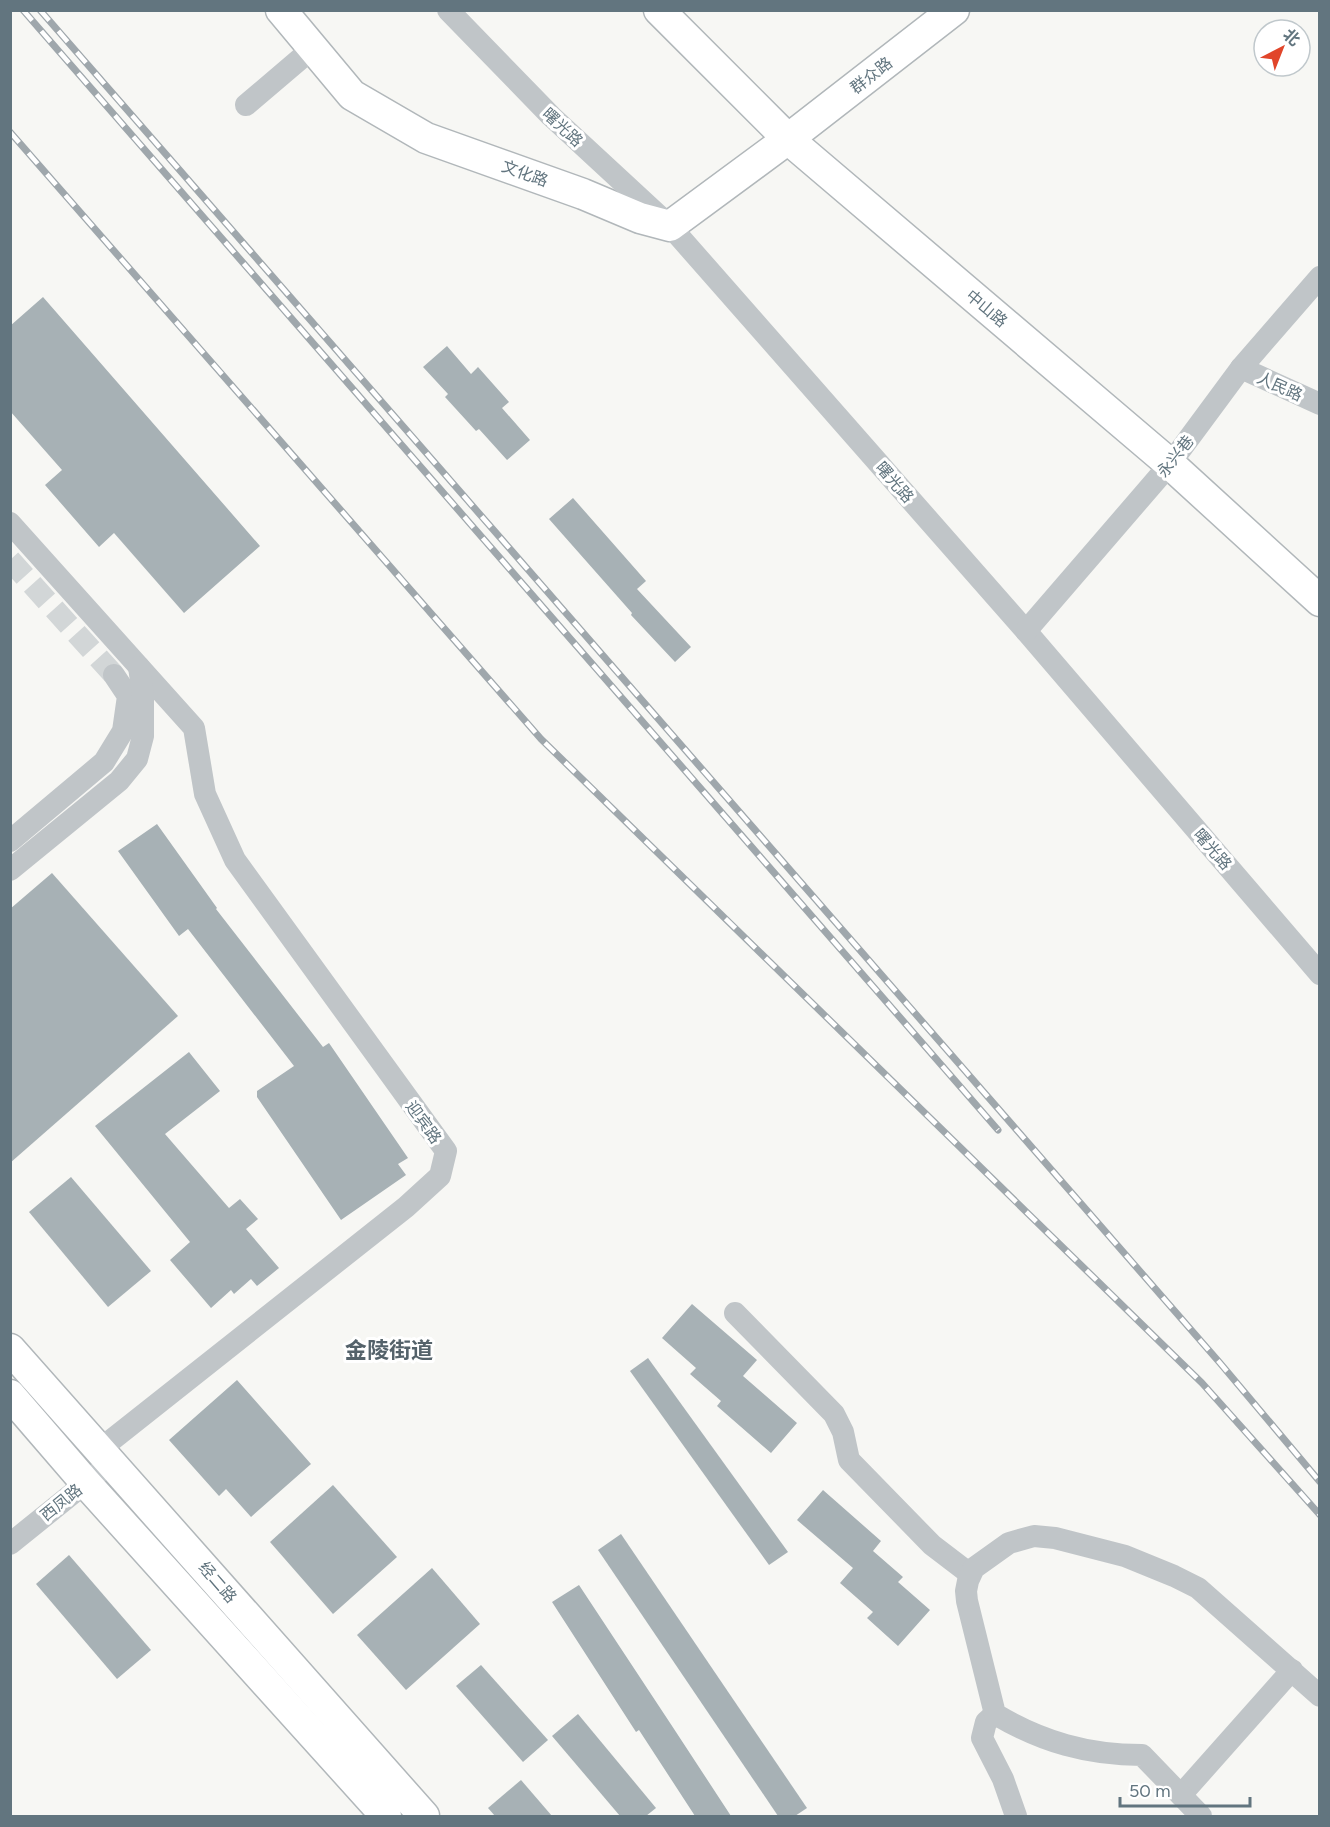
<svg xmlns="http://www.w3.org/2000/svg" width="1330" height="1827" font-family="Figtree,'Noto Sans SC',sans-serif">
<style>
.building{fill:#a7b1b5}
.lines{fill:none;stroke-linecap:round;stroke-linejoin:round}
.minor-tunnel{stroke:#d2d6d7;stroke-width:22;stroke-dasharray:22 11;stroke-linecap:butt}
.major-casing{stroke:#b1b7ba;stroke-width:33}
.minor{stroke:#c0c5c8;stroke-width:22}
.major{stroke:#fff;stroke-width:30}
.rail-casing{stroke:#9fa7ac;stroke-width:7}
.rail{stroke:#fff;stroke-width:4.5;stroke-dasharray:14;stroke-linecap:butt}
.labels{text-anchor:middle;stroke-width:6;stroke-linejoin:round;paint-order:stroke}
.street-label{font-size:16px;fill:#62757f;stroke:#fff}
.district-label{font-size:22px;font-weight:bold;fill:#54626a;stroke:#fff}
</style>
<rect width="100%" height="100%" fill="#f7f7f4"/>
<g class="building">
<polygon points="43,297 260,546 184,613 114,533 99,547 45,485 62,470 10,411 10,326"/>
<polygon points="447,346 471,374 478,367 509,402 502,408 530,440 507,460 479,429 476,431 445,397 448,394 423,367"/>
<polygon points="573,498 646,581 637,589 691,647 675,662 631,615 632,613 549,519"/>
<polygon points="157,824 217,908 216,909 323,1047 329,1043 408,1158 398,1164 406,1175 341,1220 257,1097 257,1091 294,1066 188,929 179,936 118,851"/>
<polygon points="52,873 178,1016 10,1163 10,909"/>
<polygon points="189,1052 220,1091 165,1134 229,1208 240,1199 258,1219 246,1229 279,1268 257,1286 251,1279 234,1294 231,1290 211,1308 170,1260 190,1242 95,1126"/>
<polygon points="71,1177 151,1271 108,1307 29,1212"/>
<polygon points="692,1304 757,1360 743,1376 797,1423 771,1453 717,1406 721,1401 690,1374 696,1368 662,1338"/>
<polygon points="648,1358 788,1552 769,1565 630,1371"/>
<polygon points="237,1380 311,1464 251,1517 226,1489 219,1496 169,1440"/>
<polygon points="333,1485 397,1557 333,1614 270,1542"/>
<polygon points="823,1490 881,1541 873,1551 903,1577 898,1582 930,1610 898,1646 867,1618 873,1612 840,1583 853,1568 797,1520"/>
<polygon points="621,1534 807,1808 795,1816 778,1816 598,1550"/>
<polygon points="69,1555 151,1650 117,1679 36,1584"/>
<polygon points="432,1568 480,1624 406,1690 357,1635"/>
<polygon points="579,1585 676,1732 731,1816 695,1816 639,1730 636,1732 552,1602"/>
<polygon points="481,1665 548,1740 523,1762 456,1686"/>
<polygon points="578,1714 656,1808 646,1816 620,1816 552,1736"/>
<polygon points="521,1780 552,1816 495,1816 488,1808"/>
</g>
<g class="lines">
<polyline class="minor-tunnel" points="10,560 114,675"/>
<defs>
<g id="major">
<polyline points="281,10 352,95 426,138 583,194 640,218 670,226 788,139 954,10"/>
<polyline points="659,10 788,139 1170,464 1320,601"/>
<polyline points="10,1349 424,1816"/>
<polyline points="10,1395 85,1482 386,1816"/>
</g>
</defs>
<use href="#major" class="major-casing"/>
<g class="minor">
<polyline points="448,10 551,116 670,226 1026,631 1320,974"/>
<polyline points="246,105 313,48"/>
<polyline points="1241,368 1320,404"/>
<polyline points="10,523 194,728 205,794 235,860 446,1151 440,1176 406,1207 99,1450"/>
<polyline points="1026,631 1170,464 1241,368 1320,277"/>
<polyline points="10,841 104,762 123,731 128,696 114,675"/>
<polyline points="10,870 119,781 137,759 143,736 143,695 139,667"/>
<polyline points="735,1313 834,1414 843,1432 849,1460 932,1545 970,1574"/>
<polyline points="10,1544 98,1473"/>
<polyline points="995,1714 986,1722 982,1738 1003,1779 1016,1816"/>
<polyline points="1181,1795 1292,1670"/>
<path d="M1201 1816 1142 1755C1088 1755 1042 1742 995 1714L967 1601 966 1591 968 1581 974 1568 1009 1543 1034 1536 1055 1538 1125 1556 1174 1576 1198 1588 1320 1696"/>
</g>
<use href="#major" class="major"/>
<defs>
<g id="rail">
<polyline points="23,10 998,1130"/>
<polyline points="40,10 1220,1363 1320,1482"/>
<polyline points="10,132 541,739 1202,1383 1320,1515"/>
</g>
</defs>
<use href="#rail" class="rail-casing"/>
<use href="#rail" class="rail"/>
</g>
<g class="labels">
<g class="street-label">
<text transform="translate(871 75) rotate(-38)" y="6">群众路</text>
<text transform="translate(563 127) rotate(43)" y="6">曙光路</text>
<text transform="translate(525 173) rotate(20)" y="6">文化路</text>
<text transform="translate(987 308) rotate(40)" y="6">中山路</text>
<text transform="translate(1280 386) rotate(24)" y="6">人民路</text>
<text transform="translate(1175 456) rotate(-52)" y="6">永兴巷</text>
<text transform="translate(895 482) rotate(49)" y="6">曙光路</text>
<text transform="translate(1213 849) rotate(49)" y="6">曙光路</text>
<text transform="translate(424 1122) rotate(54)" y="6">迎宾路</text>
<text transform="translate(61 1502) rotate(-39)" y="6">西凤路</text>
<text transform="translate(218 1582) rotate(49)" y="6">经二路</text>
</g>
<g class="district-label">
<text x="389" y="1358">金陵街道</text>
</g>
</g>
<rect width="1330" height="1827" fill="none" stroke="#62757f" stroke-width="24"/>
<g transform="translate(1282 48) rotate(42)"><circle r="28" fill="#ffffff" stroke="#c0c8cc" stroke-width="1.5"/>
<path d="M0-4.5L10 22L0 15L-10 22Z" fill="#e1452a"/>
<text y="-9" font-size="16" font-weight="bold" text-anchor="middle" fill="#62757f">北</text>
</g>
<path d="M1120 1797v9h130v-9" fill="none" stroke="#62757f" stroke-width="3"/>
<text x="1129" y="1797" font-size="18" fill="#62757f" stroke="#ffffff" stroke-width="4.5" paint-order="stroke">50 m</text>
</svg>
